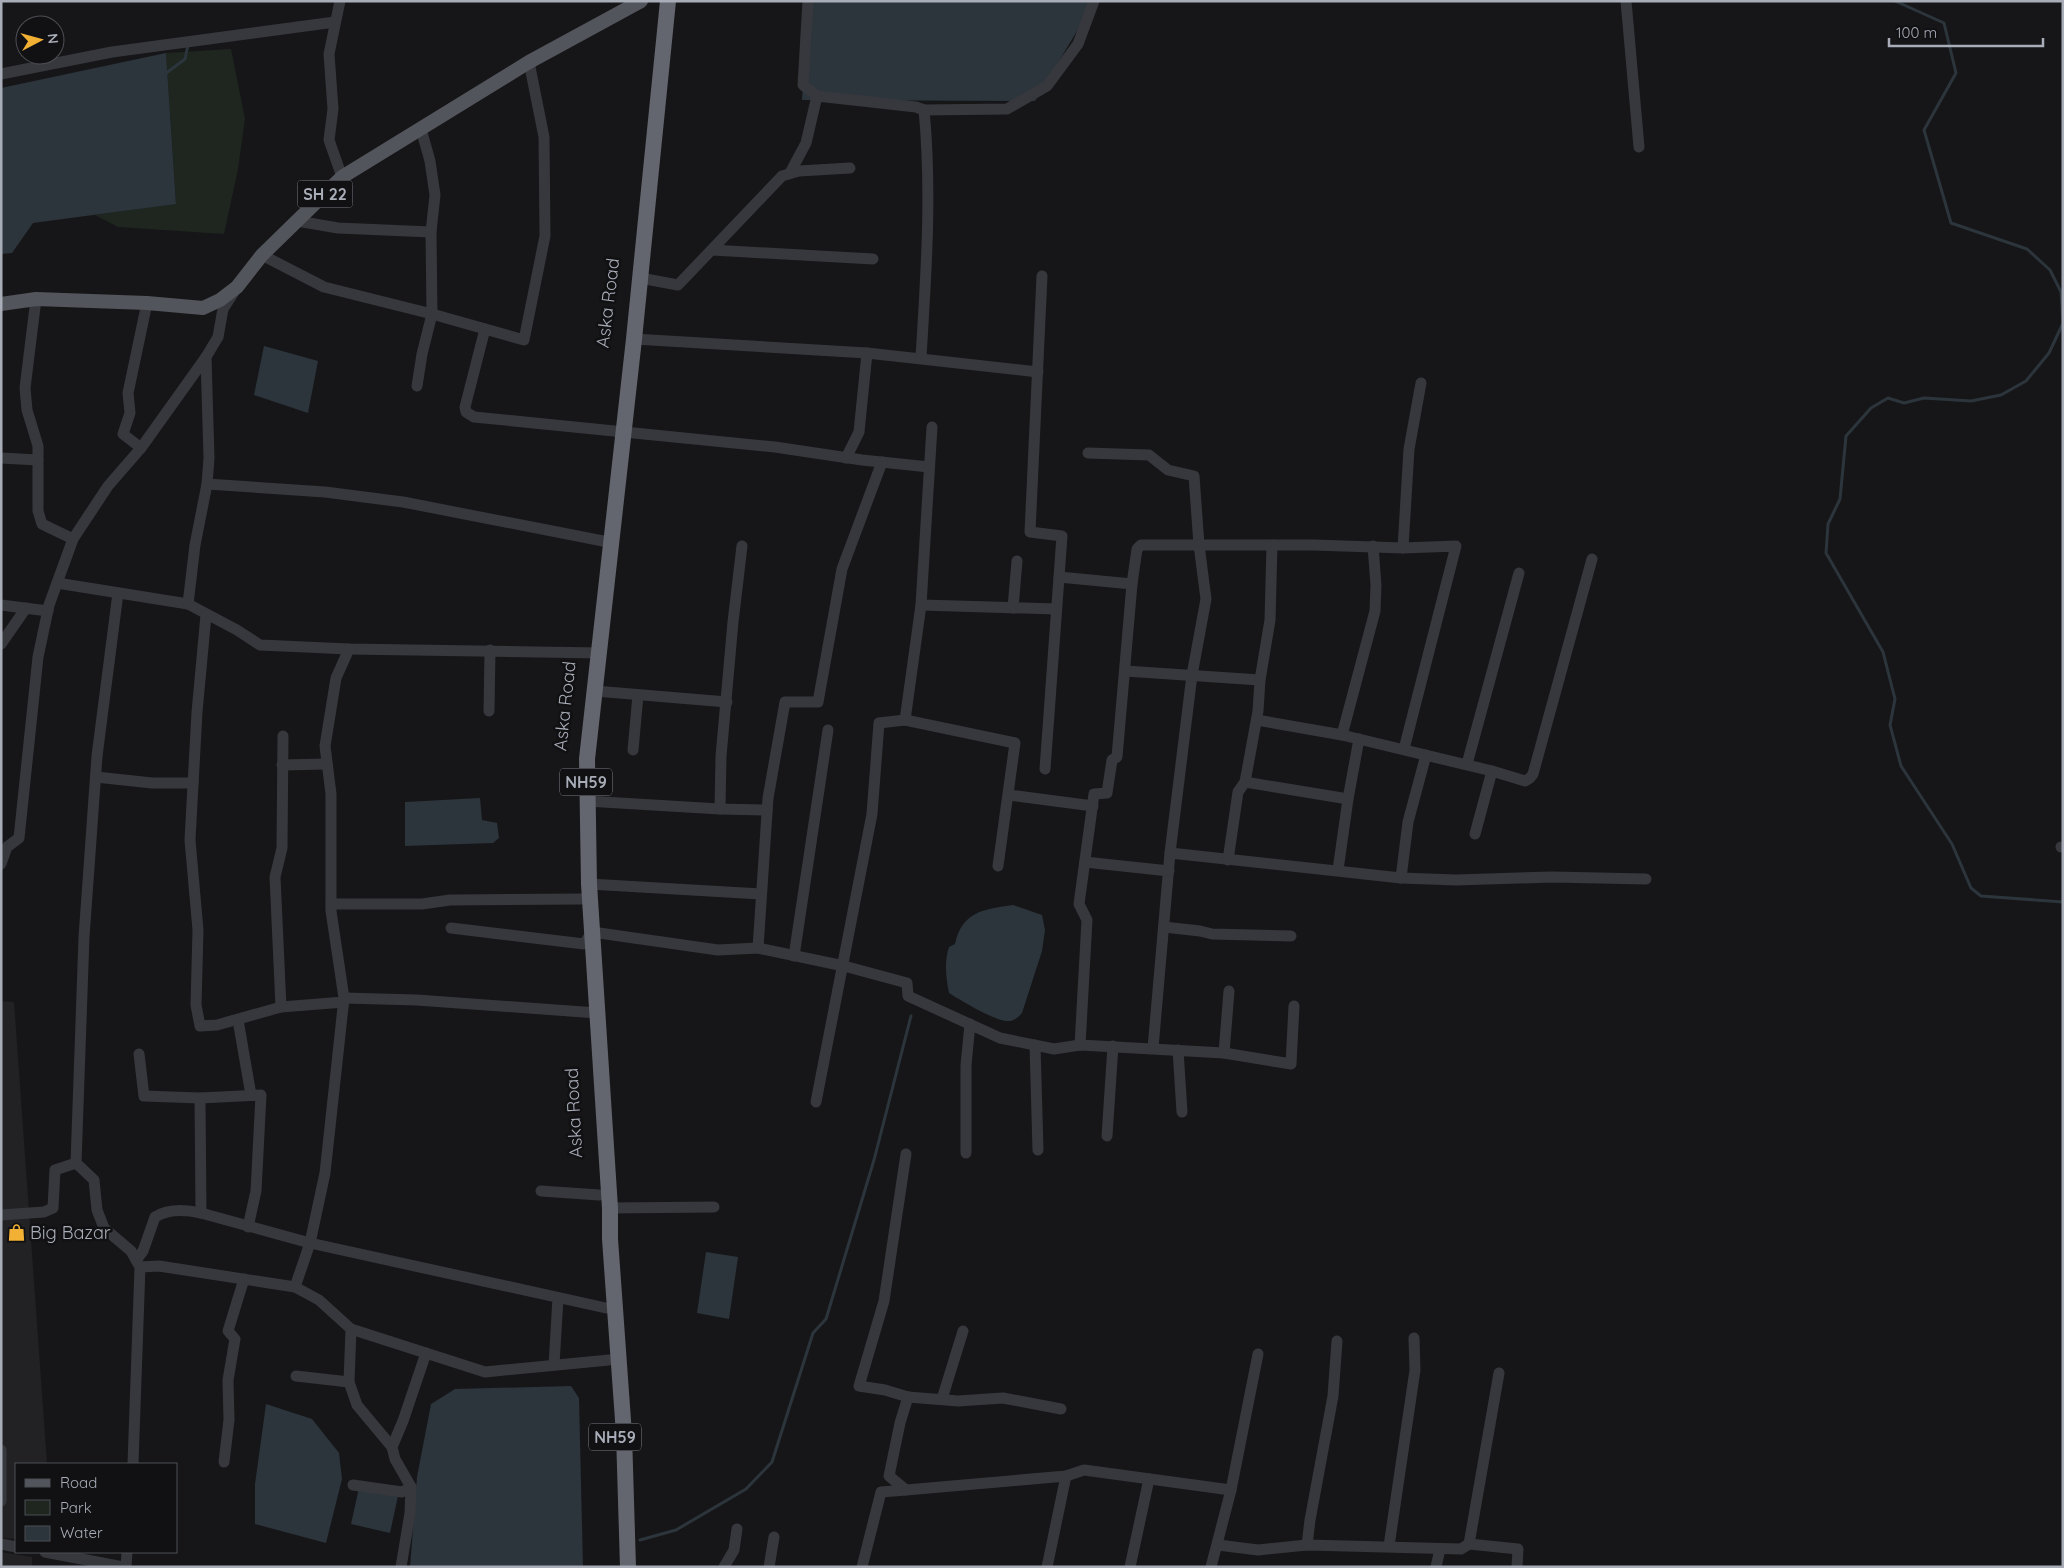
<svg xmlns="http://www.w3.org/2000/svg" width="2064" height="1568" font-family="Quicksand,sans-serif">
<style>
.built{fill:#222225}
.green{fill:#1e261f}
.water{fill:#2c353c}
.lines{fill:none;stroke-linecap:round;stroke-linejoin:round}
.stream{stroke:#2c353c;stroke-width:3}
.minor{stroke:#37383d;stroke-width:11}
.major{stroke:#53555c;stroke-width:14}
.highway{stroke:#63666e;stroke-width:16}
.labels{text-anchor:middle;stroke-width:5;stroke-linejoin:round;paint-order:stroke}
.shield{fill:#111113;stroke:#7b7e86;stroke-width:1}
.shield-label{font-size:16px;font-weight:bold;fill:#a8adb8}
.street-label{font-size:18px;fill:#a8adb8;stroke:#111113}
.poi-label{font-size:18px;fill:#a8adb8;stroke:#111113;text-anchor:start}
</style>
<rect width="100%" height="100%" fill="#161618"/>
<g class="built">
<polygon points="1,1001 14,1002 47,1464 16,1464 16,1539 1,1538"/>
<polygon points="1,1552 32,1557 32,1567 1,1567"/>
</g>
<polygon class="green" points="231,49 245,119 238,169 224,234 118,227 95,215 176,203 166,53"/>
<g class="water">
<polygon points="808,1 1095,1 1035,101 802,100"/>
<polygon points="166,53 176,204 33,223 12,253 1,254 1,88"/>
<polygon points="264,346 318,361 308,413 254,395"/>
<polygon points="480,798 482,820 497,823 499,838 493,843 405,846 405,802"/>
<path d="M1013 905 1042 915 1045 930 1042 951 1022 1013C1018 1017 1015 1021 1009 1021 998 1023 960 1000 949 993 946 978 944 962 949 947L955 944C962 911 985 909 1013 905Z"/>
<polygon points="706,1252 738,1257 729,1319 697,1313"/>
<polygon points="571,1386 579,1398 583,1567 410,1567 417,1477 431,1404 455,1389"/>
<polygon points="266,1404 312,1419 339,1453 342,1479 326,1543 255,1524 255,1484"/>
<polygon points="359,1488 398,1496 390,1533 351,1524"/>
</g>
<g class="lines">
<g class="stream">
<polyline points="1895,1 1944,23 1956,73 1924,130 1951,223 2027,249 2050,270 2061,292 2063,323 2049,353 2026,381 2001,395 1971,401 1924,398 1904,403 1888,398 1871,408 1846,436 1840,499 1828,524 1826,553 1883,652 1895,699 1890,725 1901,766 1952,844 1971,888 1981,896 2063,902"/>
<polyline points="165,74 185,59 188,45"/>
<polyline points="640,1540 676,1530 746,1489 772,1462 813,1333 826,1319 874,1160 911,1016"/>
</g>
<g class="minor">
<polyline points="340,1 329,54 333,109 329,140 342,177"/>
<polyline points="808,1 803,85 817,96 916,107 924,110 1007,109 1047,86 1078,44 1094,1"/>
<polyline points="1626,1 1639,147"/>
<polyline points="1,74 112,52 335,22"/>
<polyline points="790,173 806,143 817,96"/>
<polyline points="297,221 338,228 431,232"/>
<polyline points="712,250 873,259"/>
<polyline points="262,255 324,287 432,314 524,340 545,236 544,137 529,62"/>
<polyline points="1042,276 1030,532 1062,536 1045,769"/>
<polyline points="640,278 678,285 782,176 799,171 850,168"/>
<polyline points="36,299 25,388 27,410 38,446 38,511 42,524 73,539"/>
<polyline points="485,329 465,407 466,412 474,417 775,447 862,460 929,467"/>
<polyline points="634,339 867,353 1038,372"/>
<path d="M921 357C926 276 932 192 924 110"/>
<polyline points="417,386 422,354 432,314 431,232 435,195 430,161 421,129"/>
<polyline points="141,448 123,434 130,413 128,393 147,303"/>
<polyline points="1088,453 1149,455 1168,470 1194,476 1199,545 1206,599 1192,675 1170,853 1153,1048"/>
<polyline points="1,458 38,460"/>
<polyline points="846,458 859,432 867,353"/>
<polyline points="207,484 325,492 403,502 603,541"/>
<polyline points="1403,548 1409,449 1421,383"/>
<polyline points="1059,577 1132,584"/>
<polyline points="57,583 188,604 237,630 260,645 349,649 600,653"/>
<polyline points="188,604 195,545 207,484 209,458 206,357"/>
<polyline points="1,605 48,611"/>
<polyline points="921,605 1056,609"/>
<polyline points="1013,608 1017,561"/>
<polyline points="206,615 197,712 190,840 198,930 196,1005 200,1026 217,1025 281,1007 344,1002"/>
<polyline points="1,644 26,608"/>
<polyline points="349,649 336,678 325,746 331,794 331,911 344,998 325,1173 310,1243 606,1308"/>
<polyline points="1125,671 1260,680"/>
<polyline points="595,691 727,702"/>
<polyline points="489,711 490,650"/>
<polyline points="905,720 1015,743 998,866"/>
<polyline points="1257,720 1342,735 1492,771"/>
<polyline points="1342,735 1375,611 1376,585 1373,546"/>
<polyline points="633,750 638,695"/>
<polyline points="1467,764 1519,573"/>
<polyline points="282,765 327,764"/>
<polyline points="96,777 152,783 193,783"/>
<polyline points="1245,782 1348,799"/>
<polyline points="1009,795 1093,806"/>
<polyline points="586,801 720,809 767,810"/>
<polyline points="720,809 721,756 733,622 742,546"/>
<polyline points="1475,834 1492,771 1525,781 1530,778 1533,774 1592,559"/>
<polyline points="2061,847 2063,847"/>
<polyline points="1170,853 1401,878 1456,880 1552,877 1646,879"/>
<polyline points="1228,860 1238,792 1245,782 1258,711 1260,680 1270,620 1272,545"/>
<polyline points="1085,862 1169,871"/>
<polyline points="1,864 7,847 19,838 38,657 49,605 73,539 108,486 141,448 206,357 218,337 223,309 234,292"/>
<polyline points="1338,870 1348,799 1359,739"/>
<polyline points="1401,878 1408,822 1426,755"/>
<polyline points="589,884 761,894"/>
<polyline points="331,904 422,904 450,900 582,899"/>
<polyline points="1164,927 1200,931 1212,934 1291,936"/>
<polyline points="451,928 584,944 592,932 718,950 758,948 844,966 907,983 908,996 1000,1038 1054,1049 1080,1045 1224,1053 1291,1064 1294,1006"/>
<polyline points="758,948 768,798 785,702 818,702 842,569 882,462"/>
<polyline points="794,956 828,730"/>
<polyline points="344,998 417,1000 597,1013"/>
<polyline points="281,1007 275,877 282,848 283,736"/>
<polyline points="238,1020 251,1095"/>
<polyline points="1035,1045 1038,1150"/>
<polyline points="1080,1045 1087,920 1079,904 1094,794 1107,793 1112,760 1117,757 1132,584 1137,549 1141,545 1314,545 1403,548 1456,546 1404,749"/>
<polyline points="1178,1050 1182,1112"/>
<polyline points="1224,1053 1229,991"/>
<polyline points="139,1054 144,1096 200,1098 261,1095 256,1191 248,1227"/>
<polyline points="200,1098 201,1213 310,1243 295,1287"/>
<polyline points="816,1102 872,814 879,723 905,720 921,605 932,427"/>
<polyline points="1107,1136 1113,1046"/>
<polyline points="966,1153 966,1065 970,1024"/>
<polyline points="906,1154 884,1301 859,1386 885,1390 908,1397"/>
<polyline points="76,1163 84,937 97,756 118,593"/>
<polyline points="541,1191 599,1195"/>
<polyline points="610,1208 714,1207"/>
<polyline points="1,1215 44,1212 53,1208 55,1170 76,1163 94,1180 97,1210 104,1228 131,1251 140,1267 133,1464"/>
<path d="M136 1260 143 1251 155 1217C168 1209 187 1210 201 1213"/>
<polyline points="140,1267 159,1266 295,1287 319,1300 351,1329 485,1372 609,1360"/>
<polyline points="351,1329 349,1382 357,1405 392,1447"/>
<polyline points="554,1365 558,1298"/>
<polyline points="296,1376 349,1382"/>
<polyline points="942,1399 963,1331"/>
<polyline points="1061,1409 1003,1398 958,1401 908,1397 900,1423 889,1476 906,1490 1066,1476 1084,1470 1231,1490"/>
<polyline points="1,1450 1,1501"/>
<polyline points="224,1462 229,1420 228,1380 235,1339 228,1331 244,1279"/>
<polyline points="353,1485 402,1492 411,1487"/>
<polyline points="1,1544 16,1547"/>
<polyline points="1469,1544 1518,1549 1517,1567"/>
<polyline points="1218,1545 1258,1550 1307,1545 1461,1549 1469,1544 1499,1373"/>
<polyline points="1307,1545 1310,1520 1333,1396 1337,1341"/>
<polyline points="1389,1546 1415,1370 1414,1338"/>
<polyline points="45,1552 123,1567"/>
<polyline points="126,1567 127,1552"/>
<polyline points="401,1567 410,1513 411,1487 395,1459 392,1447 403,1421 426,1353"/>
<polyline points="724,1567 734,1550 737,1529"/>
<polyline points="769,1567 774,1537"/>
<polyline points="862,1567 881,1492 906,1490"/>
<polyline points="1047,1567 1066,1476"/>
<polyline points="1130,1567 1149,1479"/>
<polyline points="1211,1567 1231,1490 1258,1354"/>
<polyline points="1436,1567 1440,1549"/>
</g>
<polyline class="major" points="1,304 36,299 147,303 203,308 220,300 237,287 262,255 342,177 529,62 641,1"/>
<polyline class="highway" points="628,1567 624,1434 610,1239 610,1208 589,884 587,759 634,339 668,1"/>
</g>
<defs>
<symbol id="shop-bare" viewBox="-9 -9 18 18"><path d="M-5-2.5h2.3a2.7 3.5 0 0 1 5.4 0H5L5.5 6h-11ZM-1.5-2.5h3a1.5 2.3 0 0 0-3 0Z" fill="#f2b134" stroke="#111113" stroke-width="2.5" paint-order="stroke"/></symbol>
</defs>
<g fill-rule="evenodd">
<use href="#shop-bare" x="4" y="1220" width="25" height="25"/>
</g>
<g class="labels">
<g class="shield">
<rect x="297.5" y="180.5" width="55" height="27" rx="4"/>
<rect x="560" y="768.5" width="52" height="27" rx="4"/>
<rect x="589" y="1423.5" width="52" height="27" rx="4"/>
</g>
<g class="shield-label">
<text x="325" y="200">SH 22</text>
<text x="586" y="788">NH59</text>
<text x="615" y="1443">NH59</text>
</g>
<g class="street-label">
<text transform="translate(608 303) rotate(-83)" y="6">Aska Road</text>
<text transform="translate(565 706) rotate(-84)" y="6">Aska Road</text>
<text transform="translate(574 1113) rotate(-93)" y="6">Aska Road</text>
</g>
<g class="poi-label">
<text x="30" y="1239">Big Bazar</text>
</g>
</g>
<rect width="2064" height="1568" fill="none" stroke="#a8adb8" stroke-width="5"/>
<rect x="15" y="1463" width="162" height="90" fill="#111113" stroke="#4d4f55"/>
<rect x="25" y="1479" width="25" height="8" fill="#53555c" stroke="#4d4f55"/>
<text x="60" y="1488" font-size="15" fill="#a8adb8">Road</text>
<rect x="25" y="1500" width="25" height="15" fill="#1e261f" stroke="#4d4f55"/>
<text x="60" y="1513" font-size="15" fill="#a8adb8">Park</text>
<rect x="25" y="1526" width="25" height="15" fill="#2c353c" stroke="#4d4f55"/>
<text x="60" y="1538" font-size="15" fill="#a8adb8">Water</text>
<g transform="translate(40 40) rotate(84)"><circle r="24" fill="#111113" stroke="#4d4f55"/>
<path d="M0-4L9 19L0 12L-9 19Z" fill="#f2b134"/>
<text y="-8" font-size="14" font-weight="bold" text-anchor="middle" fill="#a8adb8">N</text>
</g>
<path d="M1889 38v8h154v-8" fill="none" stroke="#a8adb8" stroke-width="2.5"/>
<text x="1896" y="38" font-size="15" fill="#a8adb8" stroke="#111113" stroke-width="4" paint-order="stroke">100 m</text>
</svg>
